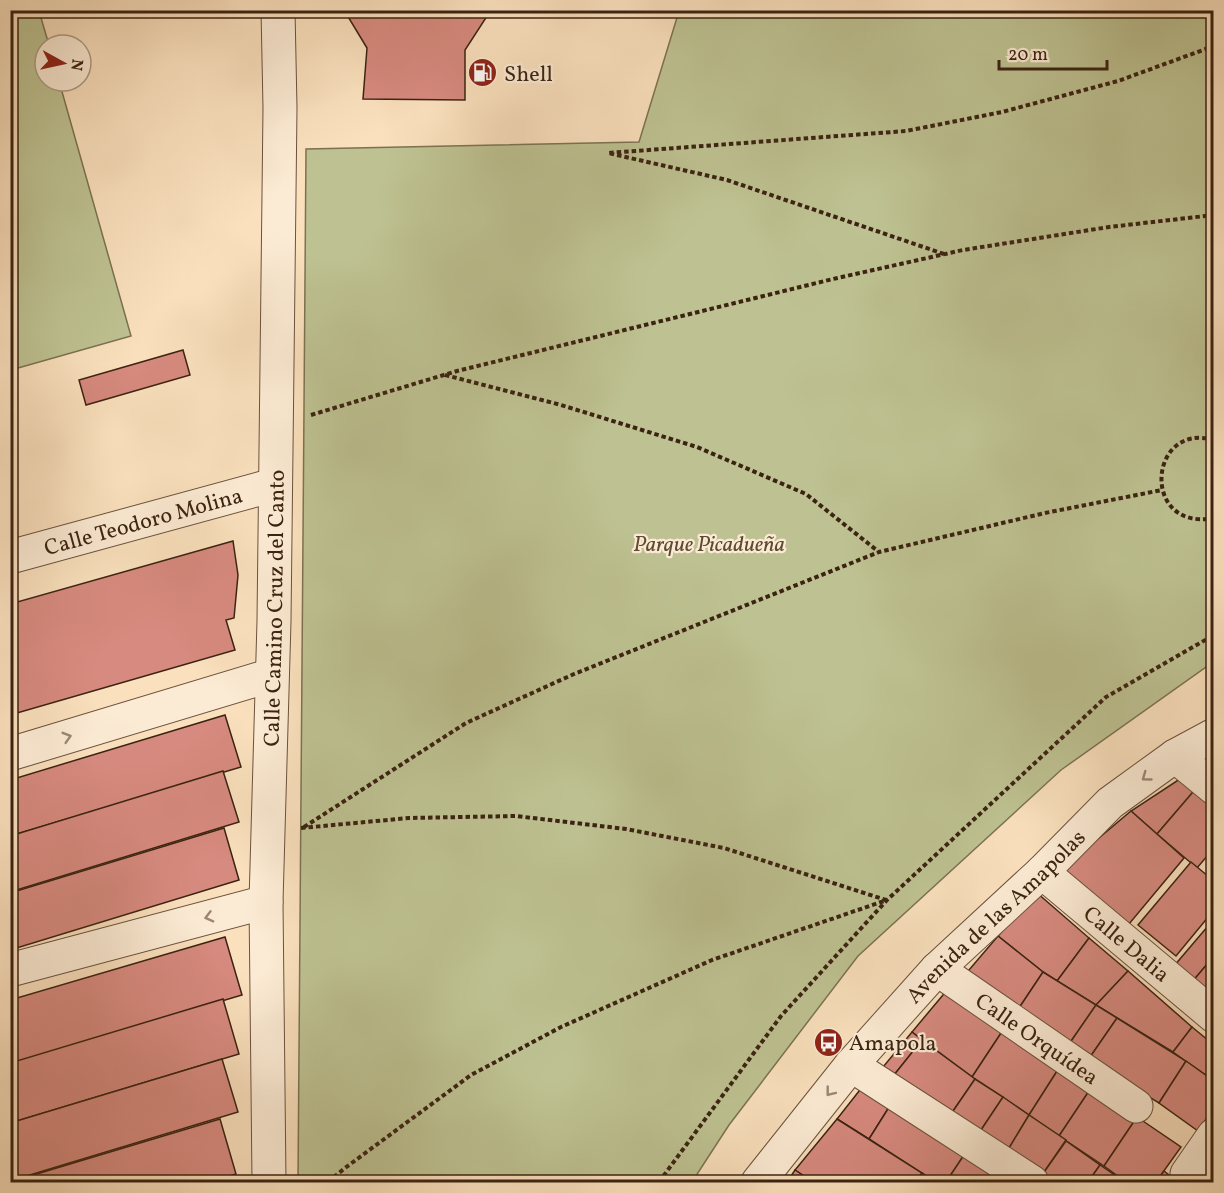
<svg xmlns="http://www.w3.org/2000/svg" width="1224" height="1193" font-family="Vollkorn,serif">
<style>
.green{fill:#bec292;stroke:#7c7252;stroke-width:1.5}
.building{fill:#d78a7f;stroke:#3b2312;stroke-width:1.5}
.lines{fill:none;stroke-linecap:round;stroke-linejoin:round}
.minor-casing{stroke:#6b523d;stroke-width:35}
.path{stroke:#3b2312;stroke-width:4;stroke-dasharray:4.5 3;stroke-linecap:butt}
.minor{stroke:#fcebd4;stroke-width:33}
.oneway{stroke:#9c8773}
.labels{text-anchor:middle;stroke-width:4.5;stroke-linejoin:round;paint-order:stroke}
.poi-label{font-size:22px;fill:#3b2312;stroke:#fcebd4;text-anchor:start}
.street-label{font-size:22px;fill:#3b2312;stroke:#fcebd4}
.park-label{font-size:22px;font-style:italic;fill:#5c4b32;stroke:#fcebd4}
</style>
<rect width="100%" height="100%" fill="#fae0bd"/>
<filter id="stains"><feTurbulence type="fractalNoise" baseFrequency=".00333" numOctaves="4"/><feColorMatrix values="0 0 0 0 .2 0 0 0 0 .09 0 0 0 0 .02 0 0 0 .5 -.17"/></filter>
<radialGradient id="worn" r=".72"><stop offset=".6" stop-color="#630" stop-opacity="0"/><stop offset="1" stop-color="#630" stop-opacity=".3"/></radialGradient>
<g class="green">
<polygon points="11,10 39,11 49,45 45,45 45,81 59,81 131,336 11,370"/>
<polygon points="679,11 1213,11 1213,662 1061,770 858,956 729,1125 692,1182 298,1182 306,149 639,142"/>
</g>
<g class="building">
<polygon points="347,10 491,10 465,50 465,100 363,99 367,48 347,15"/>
<polygon points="183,350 190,375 86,405 79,380"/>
<polygon points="233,541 238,575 234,618 226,620 235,650 10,715 10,604"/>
<polygon points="225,715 241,767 10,836 10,780"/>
<polygon points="223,771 239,822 10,892 10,836"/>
<polygon points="1186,775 1199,785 1157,834 1131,811"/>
<polygon points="1199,785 1214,797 1214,848 1197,868 1157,834"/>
<polygon points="1131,811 1184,858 1129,924 1061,870"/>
<polygon points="224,828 239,880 10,950 10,893"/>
<polygon points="1191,862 1214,881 1214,910 1176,956 1138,925"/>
<polygon points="1036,892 1089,938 1057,981 1043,972 998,936"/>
<polygon points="1214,919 1214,956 1192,982 1174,966"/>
<polygon points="998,936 1043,972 1019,1008 963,977"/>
<polygon points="225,937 242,995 10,1064 10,1000"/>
<polygon points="1089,938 1128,971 1096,1005 1057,981"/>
<polygon points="1214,956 1214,997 1192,982"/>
<polygon points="1128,971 1192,1027 1173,1052 1096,1005"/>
<polygon points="1043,972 1096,1005 1067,1047 1019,1008"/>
<polygon points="948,989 1005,1027 972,1077 912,1032"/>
<polygon points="223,999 239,1054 10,1123 10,1063"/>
<polygon points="1096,1005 1117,1018 1088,1060 1067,1047"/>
<polygon points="1117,1018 1186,1061 1159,1103 1088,1060"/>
<polygon points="1005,1027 1059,1068 1029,1115 972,1077"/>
<polygon points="1192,1027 1214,1045 1214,1081 1173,1052"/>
<polygon points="912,1032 922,1040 894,1075 883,1067"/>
<polygon points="922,1040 975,1079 951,1114 894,1075"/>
<polygon points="222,1059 238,1112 10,1181 10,1123"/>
<polygon points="1186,1061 1214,1081 1214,1108 1198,1131 1159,1103"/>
<polygon points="1059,1068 1091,1088 1059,1136 1029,1115"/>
<polygon points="975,1079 1003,1097 979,1133 951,1114"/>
<polygon points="863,1086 891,1104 869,1139 837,1119"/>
<polygon points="1091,1088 1137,1117 1104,1166 1059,1136"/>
<polygon points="1003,1097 1029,1115 1006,1153 979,1133"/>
<polygon points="891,1104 966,1152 946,1182 935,1182 869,1139"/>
<polygon points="1029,1115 1066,1140 1042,1175 1006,1153"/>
<polygon points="1137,1117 1181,1147 1156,1182 1126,1182 1104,1166"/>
<polygon points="220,1119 236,1174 209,1182 10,1182"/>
<polygon points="837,1119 922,1173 915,1182 813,1182 795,1170"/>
<polygon points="1066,1141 1100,1165 1088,1182 1053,1182 1042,1175"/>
<polygon points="1214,1151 1214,1182 1208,1182 1197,1173"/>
<polygon points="966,1152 999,1173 992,1182 946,1182"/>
<polygon points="1100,1165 1119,1178 1115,1182 1088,1182"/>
<polygon points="795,1170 813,1182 787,1182"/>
<polygon points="1164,1171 1178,1182 1156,1182"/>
<polygon points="922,1173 936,1182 915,1182"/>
</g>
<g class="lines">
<defs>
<g id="minor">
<path id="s1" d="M10 557 274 485"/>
<polyline points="10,754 272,675"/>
<polyline points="1175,756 1214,788"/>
<path id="s2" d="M1042 872 1214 1016"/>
<path id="s3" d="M937 969 1136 1106"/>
<polyline points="10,970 266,902"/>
<polyline points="851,1065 1032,1182"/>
<polyline points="1187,1174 1214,1135"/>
<path id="s4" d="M269 1182 266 902 274 621 280 108 278 10"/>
<path id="s5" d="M758 1182 851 1065 937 969 1042 872 1110 803 1175 756 1214 735"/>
</g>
</defs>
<use href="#minor" class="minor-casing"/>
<g class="path">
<polyline points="944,254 727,180 608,153 906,131 1002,112 1118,81 1214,46"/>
<polyline points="445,375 561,405 697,447 806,494 879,552"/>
<polyline points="311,415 457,371 833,279 963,250 1109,227 1214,215"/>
<path d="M1214 440C1148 421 1140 532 1214 518"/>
<polyline points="304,827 466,723 574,674 879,552 1045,513 1162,490"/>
<polyline points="301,828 409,818 516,816 626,829 724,848 886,900"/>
<polyline points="328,1182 345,1168 471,1075 561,1027 712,960 887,900"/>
<polyline points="659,1182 781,1016 887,900 1106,697 1214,635"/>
</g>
<use href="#minor" class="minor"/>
</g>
<defs><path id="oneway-chevron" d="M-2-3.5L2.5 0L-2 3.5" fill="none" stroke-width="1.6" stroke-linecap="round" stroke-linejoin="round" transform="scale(1.5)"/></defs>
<g class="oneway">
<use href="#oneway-chevron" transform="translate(67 737) rotate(-17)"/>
<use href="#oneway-chevron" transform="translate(1146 777) rotate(144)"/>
<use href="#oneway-chevron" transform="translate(209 917) rotate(165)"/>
<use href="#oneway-chevron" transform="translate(830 1092) rotate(128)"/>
</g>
<defs>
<symbol id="fuel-disc" viewBox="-11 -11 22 22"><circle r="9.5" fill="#8f2418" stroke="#fcebd4"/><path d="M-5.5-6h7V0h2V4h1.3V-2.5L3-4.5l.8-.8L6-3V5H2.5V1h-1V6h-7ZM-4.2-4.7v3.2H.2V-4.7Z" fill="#fff"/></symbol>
<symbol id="bus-disc" viewBox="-11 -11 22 22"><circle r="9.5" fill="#8f2418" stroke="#fcebd4"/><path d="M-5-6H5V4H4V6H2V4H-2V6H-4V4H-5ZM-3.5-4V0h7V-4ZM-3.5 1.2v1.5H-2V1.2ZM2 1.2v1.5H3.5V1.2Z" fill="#fff"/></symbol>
</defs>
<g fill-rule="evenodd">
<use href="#fuel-disc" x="466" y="56" width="33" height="33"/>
<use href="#bus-disc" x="812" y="1026" width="33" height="33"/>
</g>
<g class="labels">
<g class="poi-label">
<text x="504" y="81">Shell</text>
<text x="849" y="1050">Amapola</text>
</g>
<g class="street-label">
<text dy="8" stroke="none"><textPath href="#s1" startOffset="138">Calle Teodoro Molina</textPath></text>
<text dy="8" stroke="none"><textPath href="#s4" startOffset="574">Calle Camino Cruz del Canto</textPath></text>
<text dy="8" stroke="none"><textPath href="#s5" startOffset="357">Avenida de las Amapolas</textPath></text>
<text dy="8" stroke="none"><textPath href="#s2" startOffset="111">Calle Dalia</textPath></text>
<text dy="8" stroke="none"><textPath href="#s3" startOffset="122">Calle Orquídea</textPath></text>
</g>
<g class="park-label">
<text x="709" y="551">Parque Picadueña</text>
</g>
</g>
<rect width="1224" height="1193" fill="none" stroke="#fae0bd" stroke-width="36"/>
<rect x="12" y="12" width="1200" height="1169" fill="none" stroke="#3b2312" stroke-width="3"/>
<rect x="18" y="18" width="1188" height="1157" fill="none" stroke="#3b2312" stroke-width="1.5"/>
<g transform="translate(63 63) rotate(98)"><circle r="28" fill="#fcebd4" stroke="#af9b86" stroke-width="1.5"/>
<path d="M0-4.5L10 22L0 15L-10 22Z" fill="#8f2418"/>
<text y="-9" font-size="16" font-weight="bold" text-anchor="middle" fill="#3b2312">N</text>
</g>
<path d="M999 60v9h108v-9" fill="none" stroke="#3b2312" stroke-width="3"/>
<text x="1008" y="60" font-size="18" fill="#3b2312" stroke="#fcebd4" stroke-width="4.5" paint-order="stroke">20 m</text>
<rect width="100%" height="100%" filter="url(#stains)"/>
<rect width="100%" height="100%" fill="url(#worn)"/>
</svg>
